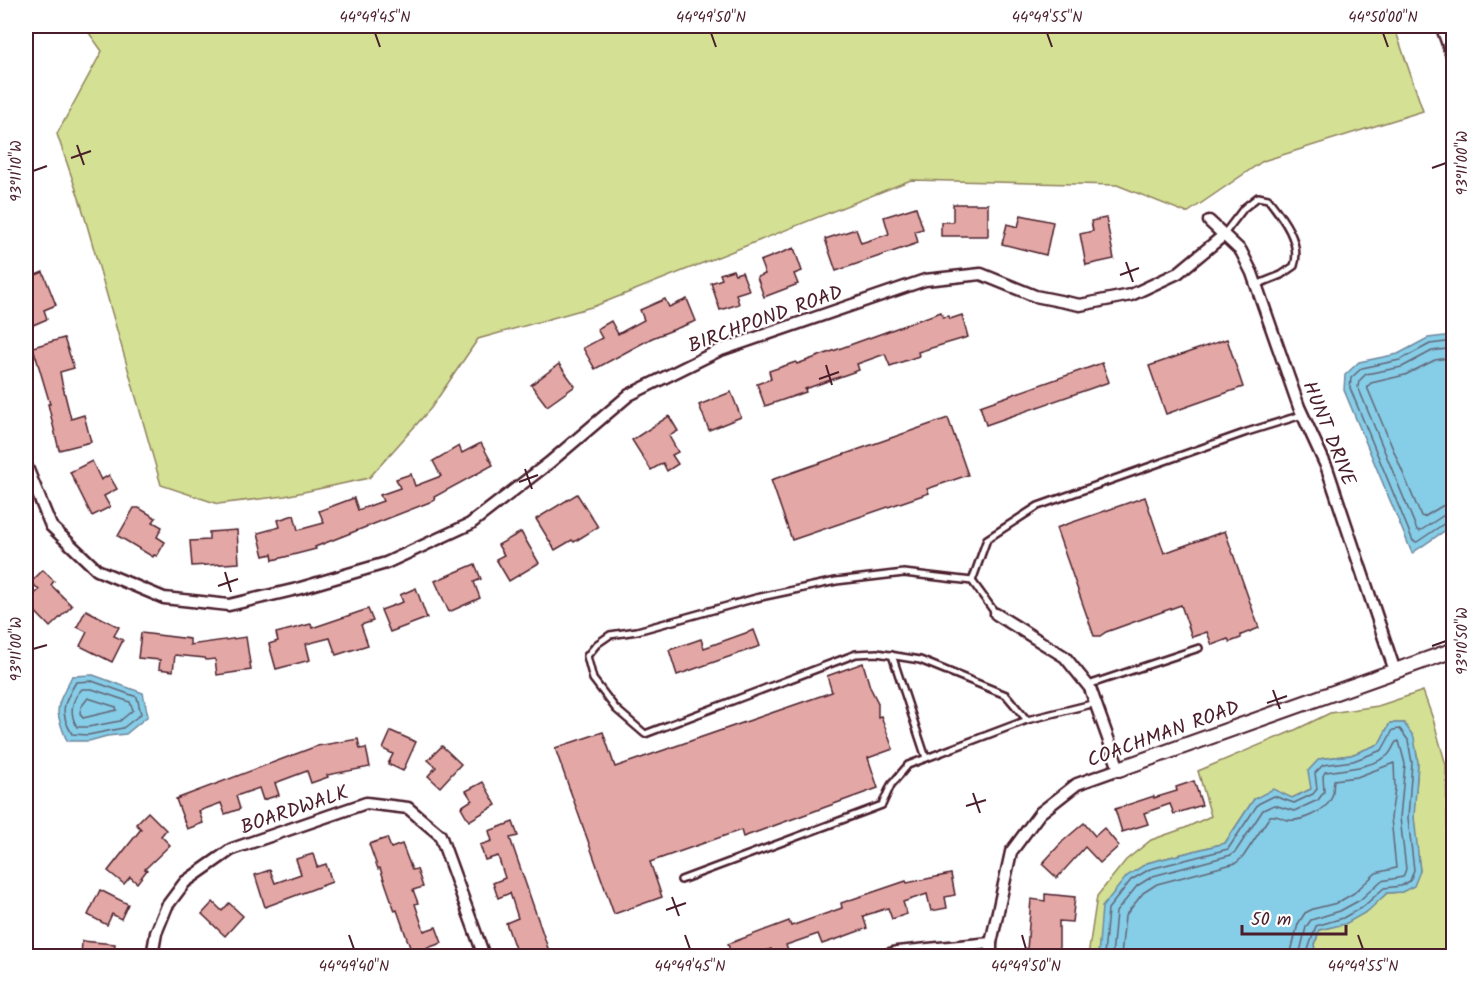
<svg xmlns="http://www.w3.org/2000/svg" width="1479" height="982" font-family="Kalam,sans-serif">
<style>
.green{fill:#d4e093;stroke:#8f805f;stroke-width:1.5}
.water{fill:#86cde7;stroke:#6e879c;stroke-width:1.5}
.lines{fill:none;stroke-linecap:round;stroke-linejoin:round}
.shore{stroke:#626576;stroke-width:1.5}
.building{fill:#e3a8a5;stroke:#4a1f2b;stroke-width:1.5}
.service-casing{stroke:#4a1f2b;stroke-width:10}
.minor-casing{stroke:#4a1f2b;stroke-width:15}
.tertiary-casing{stroke:#4a1f2b;stroke-width:18}
.secondary-casing{stroke:#4a1f2b;stroke-width:20}
.service{stroke:#fff;stroke-width:5}
.minor{stroke:#fff;stroke-width:10}
.tertiary{stroke:#fff;stroke-width:14}
.secondary{stroke:#fff;stroke-width:15}
.ticks{fill:none;stroke:#4a1f2b;stroke-width:2}
.labels{text-anchor:middle;stroke-width:4.5;stroke-linejoin:round;paint-order:stroke}
.street-label{font-size:20px;fill:#4a1f2b;stroke:#fff}
.neatline{fill:none;stroke:#4a1f2b;stroke-width:2}
.ticks-label{font-size:15px;text-anchor:middle;fill:#4a1f2b}
</style>
<rect width="100%" height="100%" fill="#fff"/>
<filter id="ink" filterUnits="userSpaceOnUse"><feTurbulence type="fractalNoise" baseFrequency=".0167" numOctaves="2"/><feDisplacementMap in="SourceGraphic" scale="12" xChannelSelector="R" yChannelSelector="G"/><feConvolveMatrix kernelMatrix="1 2 1 2 8 2 1 2 1" color-interpolation-filters="sRGB"/></filter>
<g filter="url(#ink)">
<g class="green">
<polygon points="84,26 1394,26 1423,111 1263,161 1187,213 1117,185 911,180 595,306 478,339 431,408 369,478 285,496 218,504 161,485 81,204 57,134 102,51"/>
<path d="M1423 691 1433 719 1446 765 1448 852 1454 896 1453 956H1312L1319 930C1350 923 1365 914 1387 893L1402 892 1420 871C1417 854 1415 837 1414 819 1413 782 1428 759 1404 723H1390L1379 744 1351 755 1319 759 1311 789 1292 798 1254 799 1225 843 1147 863 1100 938 1098 956H1088L1097 896 1126 860 1151 840 1185 828 1211 816 1198 771 1295 730 1330 713 1378 706Z"/>
</g>
<g class="water">
<polygon points="1453,335 1453,525 1412,553 1344,390 1345,375 1359,362 1398,354 1428,338"/>
<path d="M93 675 143 693 148 716 126 734 107 736 89 741H67C53 707 56 708 72 676Z"/>
<polygon points="1390,723 1404,723 1414,737 1418,763 1414,817 1420,871 1414,886 1402,892 1387,893 1368,911 1345,924 1319,930 1312,956 1098,956 1102,907 1127,876 1147,863 1225,843 1254,799 1273,789 1292,798 1311,789 1308,771 1319,759 1351,755 1379,744"/>
</g>
<g class="lines">
<g class="shore">
<polyline points="1454,341 1430,344 1400,360 1362,368 1351,378 1350,388 1413,541 1417,542 1448,521 1454,520"/>
<polyline points="1454,348 1432,351 1402,367 1366,374 1359,381 1358,387 1417,530 1420,531 1444,515 1454,513"/>
<polyline points="1454,357 1435,360 1405,375 1371,383 1367,387 1421,516 1424,517 1442,506 1454,504"/>
<path d="M92 681 137 697 141 714 123 728 88 735 72 734C59 712 63 704 76 682Z"/>
<path d="M82 689H92L130 702 133 710 120 721 88 727H77C69 714 71 700 82 689Z"/>
<polygon points="88,698 116,707 117,710 83,718 80,713 81,707"/>
<polyline points="1104,956 1108,909 1131,880 1150,869 1228,849 1258,804 1274,796 1294,803 1313,794 1317,789 1315,773 1323,765 1353,761 1382,750 1393,730 1400,729 1408,740 1412,763 1408,818 1414,870 1410,881 1401,886 1384,888 1364,906 1343,918 1316,926 1306,956"/>
<path d="M1112 956 1116 912 1137 886 1153 876 1231 855 1236 851 1263 810 1274 805 1294 811 1318 800 1324 792 1323 776 1325 772C1344 769 1372 768 1388 755 1392 751 1393 746 1396 742L1399 741 1405 764 1400 818 1406 869 1403 877 1381 881 1360 900 1340 911 1311 920 1306 927 1299 956"/>
<path d="M1121 956 1125 916 1143 893 1157 884 1236 863 1243 857 1270 816C1277 814 1281 819 1288 820 1301 822 1325 811 1331 799 1334 793 1333 786 1334 780L1357 777 1394 763 1395 788 1391 818 1396 868 1376 873 1354 893 1337 903 1313 909 1305 913 1298 924 1290 956"/>
</g>
</g>
<g class="building">
<polygon points="953,204 988,204 988,236 941,236 941,222 953,222"/>
<polygon points="916,207 923,229 915,231 918,243 836,271 825,239 856,229 861,243 889,234 884,217"/>
<polygon points="1021,215 1053,222 1046,255 1002,244 1007,224 1018,227"/>
<polygon points="1106,218 1114,259 1086,265 1080,234 1093,231 1091,221"/>
<polygon points="794,248 802,271 794,274 798,284 764,297 757,277 765,274 760,261"/>
<polygon points="733,270 735,274 742,272 749,290 736,294 739,304 720,310 711,283 722,279 720,274"/>
<polygon points="43,272 56,305 44,310 47,319 26,328 26,279"/>
<polygon points="665,299 669,307 687,299 696,321 652,338 595,369 583,348 602,338 597,329 611,321 618,334 644,320 640,310"/>
<polygon points="941,312 943,317 949,316 950,319 962,315 968,337 918,352 919,356 890,366 885,354 857,364 859,370 805,389 806,392 765,406 757,384 771,379 769,371 796,362 797,364"/>
<polygon points="64,338 74,368 60,372 62,383 71,419 84,415 91,442 59,450 48,404 50,404 33,347"/>
<polygon points="1227,339 1243,387 1166,414 1149,366"/>
<polygon points="1102,363 1109,382 986,425 980,406"/>
<polygon points="559,364 575,386 547,406 531,385"/>
<polygon points="731,392 741,417 709,430 699,405"/>
<polygon points="669,416 678,431 669,436 678,452 672,455 678,464 667,471 663,463 651,470 632,440"/>
<polygon points="948,418 968,475 927,489 929,493 792,540 771,480"/>
<polygon points="481,443 493,465 434,497 435,500 315,547 316,549 273,560 272,554 264,556 258,533 280,527 278,520 294,515 298,530 324,523 319,511 354,498 358,510 383,501 380,495 400,488 396,479 411,474 415,486 441,476 433,461 459,446 462,453"/>
<polygon points="92,461 101,480 109,475 117,489 104,496 110,507 92,516 70,472"/>
<polygon points="577,494 598,527 574,542 572,540 555,550 536,519"/>
<polygon points="1145,497 1164,553 1225,531 1259,628 1241,635 1241,638 1230,642 1228,639 1212,645 1207,632 1192,637 1181,605 1106,632 1100,636 1094,636 1056,528"/>
<polygon points="134,508 139,508 156,518 153,522 162,527 157,537 165,542 157,556 154,555 153,557 118,536"/>
<polygon points="237,530 239,563 192,566 190,541 209,540 209,532"/>
<polygon points="521,532 539,563 509,581 496,559 504,555 498,545"/>
<polygon points="475,564 481,579 474,582 480,598 449,612 435,581"/>
<polygon points="43,570 54,581 51,585 72,606 50,627 26,602 39,590 31,582"/>
<polygon points="416,588 427,618 390,632 381,610 403,602 400,595"/>
<polygon points="368,609 373,621 361,625 368,645 336,655 330,638 306,644 310,660 276,669 269,644 278,641 276,633 311,624 312,628"/>
<polygon points="86,610 119,627 114,636 123,640 112,662 80,646 87,632 77,627"/>
<polygon points="754,630 760,646 677,675 669,650 701,639 704,648"/>
<polygon points="141,633 190,639 190,645 246,637 251,670 217,675 215,659 206,660 205,658 175,655 173,671 159,669 160,660 138,658"/>
<polygon points="863,663 870,687 878,703 878,717 881,716 893,749 868,758 878,788 743,837 741,830 650,862 662,897 614,914 555,748 603,732 615,767 832,692 827,676"/>
<polygon points="391,731 416,742 403,771 388,764 393,754 383,749"/>
<polygon points="358,739 360,749 366,748 370,767 327,775 328,777 311,783 307,771 275,783 279,795 263,800 259,788 236,796 240,809 225,814 221,803 199,811 203,823 187,829 176,799 317,746"/>
<polygon points="442,746 461,764 440,787 428,776 436,767 428,760"/>
<polygon points="1194,781 1202,805 1174,814 1170,804 1144,813 1148,824 1122,832 1115,809 1154,796 1154,798 1177,791 1176,787"/>
<polygon points="483,782 496,805 469,821 461,807 472,800 466,791"/>
<polygon points="148,812 166,830 161,836 170,845 145,869 147,870 137,883 130,877 124,884 108,871 141,829 136,824"/>
<polygon points="513,822 518,836 510,838 551,957 518,957 506,923 518,918 510,893 498,898 493,883 505,878 498,856 485,860 480,845 492,841 489,831"/>
<polygon points="1084,823 1095,836 1104,828 1119,846 1100,863 1085,847 1057,878 1042,864 1063,841"/>
<polygon points="387,838 391,848 402,844 412,870 417,869 423,887 413,890 418,903 415,904 424,931 436,927 442,943 412,953 397,910 395,911 380,868 378,869 369,844"/>
<polygon points="313,854 317,867 326,864 332,882 265,907 255,875 270,870 275,883 301,874 296,859"/>
<polygon points="951,874 955,895 945,897 947,908 931,911 927,894 903,902 907,914 892,919 888,908 863,916 867,928 840,938 822,944 818,934 786,945 790,957 773,957 771,949 749,957 732,957 728,944 789,921 791,926 842,908 841,903 906,881 907,883"/>
<polygon points="100,890 128,904 121,919 112,914 107,925 88,915"/>
<polygon points="1045,894 1075,897 1072,922 1059,921 1059,957 1041,957 1041,950 1027,950 1031,899 1045,901"/>
<polygon points="213,902 222,911 229,903 243,916 225,936 202,914"/>
<polygon points="82,941 115,944 114,957 81,957"/>
</g>
<g class="lines">
<defs>
<g id="service">
<path d="M1224 234 1244 208 1258 197 1268 199C1282 217 1302 242 1294 266L1281 275 1256 285"/>
<polyline points="972,581 987,539 1038,506 1247,432 1302,415"/>
<polyline points="996,614 972,581 904,573 836,581 756,598 637,631 610,635 597,644 587,656 593,679 616,709 645,734 856,654 877,653 920,660 1006,695 1027,720"/>
<polyline points="1450,653 1454,663"/>
<polyline points="892,655 926,758"/>
<polyline points="1088,685 1199,648"/>
<polyline points="681,880 882,805 891,785 908,765 1027,720 1096,703"/>
</g>
<g id="minor">
<polyline points="1209,221 1241,251 1252,273 1299,407 1327,468 1395,671"/>
<polyline points="26,465 51,526 97,570 164,598 229,605 297,589 386,563 470,524 549,463 629,395 718,351 925,280 981,274 1035,296 1080,305 1131,295 1178,273 1224,235"/>
<polyline points="152,956 156,933 167,906 185,882 232,849 366,803 408,808 440,835 484,956"/>
<polyline points="883,956 897,952 991,943"/>
<polyline points="991,956 991,943 1011,852 1040,813 1077,784 1119,769 1090,688 1065,657 996,614"/>
</g>
<polyline id="tertiary" points="1119,769 1454,650"/>
<polyline id="secondary" points="1444,26 1454,54"/>
</defs>
<use href="#service" class="service-casing"/>
<use href="#minor" class="minor-casing"/>
<use href="#tertiary" class="tertiary-casing"/>
<use href="#secondary" class="secondary-casing"/>
<use href="#service" class="service"/>
<use href="#minor" class="minor"/>
<use href="#tertiary" class="tertiary"/>
<use href="#secondary" class="secondary"/>
</g>
</g>
<path class="ticks" d="M375 33 380 47M711 33 716 47M1047 33 1052 47M1383 33 1388 47M77 145 84 165M71 158 91 151M1432 168 1446 163M33 171 47 166M1126 262 1133 282M1120 275 1139 268M826 365 832 385M819 379 839 372M525 469 532 489M519 482 538 475M225 572 231 592M218 586 238 579M1432 646 1446 641M33 649 47 645M1273 690 1280 709M1267 703 1287 696M973 793 980 813M966 806 986 800M672 897 679 916M666 910 686 903M349 935 354 949M685 935 690 949M1022 935 1026 949M1358 935 1363 949"/>
<g class="labels">
<g class="street-label">
<text transform="translate(765 318) rotate(-20)" y="7">BIRCHPOND ROAD</text>
<text transform="translate(1330 433) rotate(68)" y="7">HUNT DRIVE</text>
<text transform="translate(1163 733) rotate(-20)" y="7">COACHMAN ROAD</text>
<text transform="translate(294 809) rotate(-19)" y="7">BOARDWALK</text>
</g>
</g>
<rect width="1479" height="982" fill="none" stroke="#fff" stroke-width="66"/>
<path d="M1242 925v9h104v-9" fill="none" stroke="#4a1f2b" stroke-width="3"/>
<text x="1251" y="925" font-size="18" fill="#4a1f2b" stroke="#ffffff" stroke-width="4.5" paint-order="stroke">50 m</text>
<rect x="33" y="33" width="1413" height="916" class="neatline"/>
<g class="ticks-label">
<text x="375" y="22">44°49'45"N</text>
<text x="711" y="22">44°49'50"N</text>
<text x="1047" y="22">44°49'55"N</text>
<text x="1383" y="22">44°50'00"N</text>
<text transform="translate(1462 163) rotate(-90)" y="5">93°11'00"W</text>
<text transform="translate(16 171) rotate(-90)" y="5">93°11'10"W</text>
<text transform="translate(1462 641) rotate(-90)" y="5">93°10'50"W</text>
<text transform="translate(16 649) rotate(-90)" y="5">93°11'00"W</text>
<text x="354" y="971">44°49'40"N</text>
<text x="690" y="971">44°49'45"N</text>
<text x="1026" y="971">44°49'50"N</text>
<text x="1363" y="971">44°49'55"N</text>
</g>
</svg>
